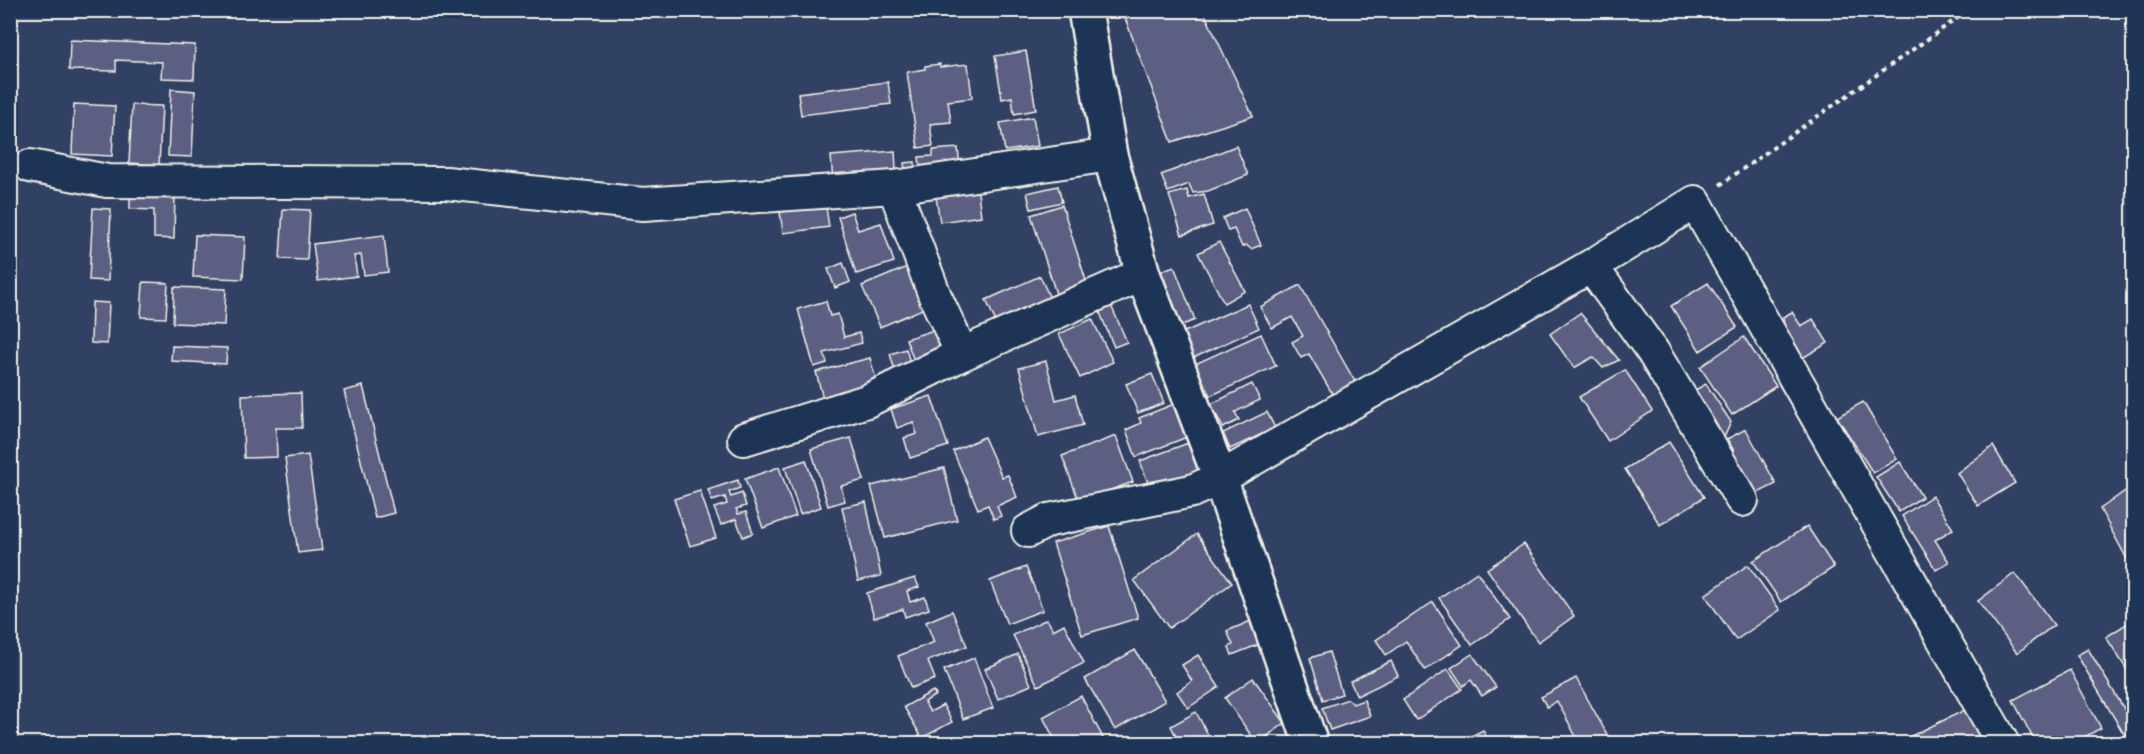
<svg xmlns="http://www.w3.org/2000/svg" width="2144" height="754" font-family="Mali,sans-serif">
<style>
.building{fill:#5c5e82;stroke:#f4f1e8;stroke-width:1.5}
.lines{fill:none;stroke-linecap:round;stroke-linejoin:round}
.minor-casing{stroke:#f4f1e8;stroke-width:36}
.tertiary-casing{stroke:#f4f1e8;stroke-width:38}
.path{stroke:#f4f1e8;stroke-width:4;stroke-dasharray:4.5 4.5;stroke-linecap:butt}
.minor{stroke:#1d3557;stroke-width:32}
.tertiary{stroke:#1d3557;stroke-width:33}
</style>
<rect width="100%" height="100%" fill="#304164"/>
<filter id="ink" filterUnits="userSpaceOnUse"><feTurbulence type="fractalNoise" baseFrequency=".0167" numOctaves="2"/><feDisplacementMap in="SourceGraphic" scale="12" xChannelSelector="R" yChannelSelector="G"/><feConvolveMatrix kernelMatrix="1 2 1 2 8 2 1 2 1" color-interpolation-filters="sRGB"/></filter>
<g filter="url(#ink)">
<g class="building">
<polygon points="1122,10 1203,10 1253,116 1172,142"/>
<polygon points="70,40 195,45 194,79 161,78 162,62 116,60 116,71 69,70"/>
<polygon points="1026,51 1036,110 1014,114 1012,97 1002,99 995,56"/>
<polygon points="940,64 940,67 968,64 972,98 948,101 951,122 930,124 933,146 918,148 907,72 925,69 925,66"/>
<polygon points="888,82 891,104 801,115 798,93"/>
<polygon points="171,89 195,91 192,157 168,156"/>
<polygon points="74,104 115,106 112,156 72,154"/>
<polygon points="132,105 162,106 159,165 129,163"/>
<polygon points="10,106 19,106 17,159 10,159"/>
<polygon points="1033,117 1038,146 1005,151 1000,123"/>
<polygon points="1236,146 1248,175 1208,191 1193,193 1189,184 1168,192 1161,175"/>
<polygon points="958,148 960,168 921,176 919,157 933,156 933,150"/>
<polygon points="895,151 896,170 905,169 904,163 915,162 916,175 833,182 831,156"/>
<polygon points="977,185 981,216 940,222 935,191"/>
<polygon points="1058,186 1062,202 1031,209 1027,193"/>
<polygon points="1187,190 1189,198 1204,194 1213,225 1182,235 1169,195"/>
<polygon points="130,192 175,192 174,239 154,238 154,210 130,209"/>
<polygon points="1062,205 1089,290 1058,300 1031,215"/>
<polygon points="826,207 829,227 783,233 780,212"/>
<polygon points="93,208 111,209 108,281 89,280"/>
<polygon points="1245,208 1261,245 1251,249 1246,245 1242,247 1234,229 1228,231 1223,218"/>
<polygon points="283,209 310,210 307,260 280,259"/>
<polygon points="852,212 858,230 881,223 894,262 856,274 838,217"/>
<polygon points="195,235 245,237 243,279 193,277"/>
<polygon points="384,235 388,272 364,275 361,255 354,256 357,276 318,281 313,244"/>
<polygon points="1219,242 1245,291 1224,303 1198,253"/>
<polygon points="843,263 850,282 835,288 828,269"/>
<polygon points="910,266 932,305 880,327 862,286"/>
<polygon points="1174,266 1195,320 1177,327 1156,273"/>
<polygon points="1040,276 1053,305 999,329 986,300"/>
<polygon points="143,282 168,283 166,318 141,317"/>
<polygon points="1708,283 1737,327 1700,351 1671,306"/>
<polygon points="1300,285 1358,387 1341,396 1338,392 1333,395 1309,354 1301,358 1292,342 1303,336 1292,317 1272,328 1260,307"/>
<polygon points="174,287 226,289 224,325 173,323"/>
<polygon points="826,301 830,316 838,314 844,337 859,333 862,343 824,353 827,363 814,367 798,309"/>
<polygon points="92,302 109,303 107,344 91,343"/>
<polygon points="1110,303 1127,342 1114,347 1098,308"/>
<polygon points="1248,304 1259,328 1191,359 1180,334"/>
<polygon points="1792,312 1801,326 1813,319 1828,343 1799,360 1786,339 1783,317"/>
<polygon points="1580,313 1619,360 1603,368 1593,357 1574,368 1550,334"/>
<polygon points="1092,319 1113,362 1080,378 1059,334"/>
<polygon points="934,330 944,359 917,369 906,339"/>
<polygon points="1261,334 1276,366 1210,396 1195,364"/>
<polygon points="1744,337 1776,386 1732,415 1700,367"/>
<polygon points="172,346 227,348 226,364 171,361"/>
<polygon points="906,349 912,369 896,374 890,354"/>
<polygon points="870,358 879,391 825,406 816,372"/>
<polygon points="1046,361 1056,400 1075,395 1083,425 1038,437 1019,368"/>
<polygon points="1625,370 1652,411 1608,441 1579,397"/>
<polygon points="1152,374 1164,403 1138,413 1126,384"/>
<polygon points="1252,384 1260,400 1235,412 1239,420 1223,428 1211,404"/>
<polygon points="1706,384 1731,422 1721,444 1682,397"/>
<polygon points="363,386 394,513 375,518 344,391"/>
<polygon points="301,393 302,428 276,428 277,457 244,458 242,395"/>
<polygon points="931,396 948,446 910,458 904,438 917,434 913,422 897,428 891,409"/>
<polygon points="1863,402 1897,459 1873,473 1837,417"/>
<polygon points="1174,404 1187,437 1136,457 1126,430 1141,423 1139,418"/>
<polygon points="1267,412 1275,428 1230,449 1223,433"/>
<polygon points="1746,429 1776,484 1744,500 1721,458 1734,451 1727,439"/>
<polygon points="1116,436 1133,482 1079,501 1062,456"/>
<polygon points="984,437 1002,477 1008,475 1017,497 997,506 1001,516 994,519 988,505 978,509 953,451"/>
<polygon points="851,438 864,480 841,486 845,501 828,506 811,449"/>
<polygon points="1191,442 1201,469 1150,488 1140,461"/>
<polygon points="1669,442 1704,497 1660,525 1625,469"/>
<polygon points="1993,446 2015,483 1978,506 1957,473"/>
<polygon points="308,455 322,550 298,553 285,458"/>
<polygon points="806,460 821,507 800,514 785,467"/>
<polygon points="1900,462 1922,497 1899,512 1876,477"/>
<polygon points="779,467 796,516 763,528 745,479"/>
<polygon points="944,468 957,520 885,538 871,486"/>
<polygon points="738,480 740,488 729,492 731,497 742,493 746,506 736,509 738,514 746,512 753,533 743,537 736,519 721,525 714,508 727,504 725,497 712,501 708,490"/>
<polygon points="2128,489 2134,498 2133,570 2100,509"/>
<polygon points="700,491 716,538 690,546 674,499"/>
<polygon points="1932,496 1953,529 1935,540 1949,562 1936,570 1902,516"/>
<polygon points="866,502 881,576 858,581 842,507"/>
<polygon points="1109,526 1138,618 1082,635 1053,543"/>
<polygon points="1807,526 1834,567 1781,602 1753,561"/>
<polygon points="1197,534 1232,583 1169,628 1134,580"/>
<polygon points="1524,544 1574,616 1538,642 1487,569"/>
<polygon points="1748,565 1780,610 1736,640 1705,595"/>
<polygon points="1026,567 1043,610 1007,624 990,581"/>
<polygon points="1477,572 1510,619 1472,645 1439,598"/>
<polygon points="2015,573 2054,625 2017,653 1978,601"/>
<polygon points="915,578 919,587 907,591 910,602 925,597 929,609 905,617 903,609 874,618 867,593"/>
<polygon points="1433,602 1462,645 1425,670 1406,641 1386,655 1376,640"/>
<polygon points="952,611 967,646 928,661 935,679 911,688 898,656 934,642 926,622"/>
<polygon points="1047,619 1053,630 1064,624 1084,663 1038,686 1013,635"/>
<polygon points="2134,619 2134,681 2106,637"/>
<polygon points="1251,621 1260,644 1232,655 1229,647 1233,645 1227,631"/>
<polygon points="2088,649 2126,712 2134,707 2134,731 2125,736 2077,655"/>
<polygon points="1135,650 1165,701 1115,730 1085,679"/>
<polygon points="1329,652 1342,694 1323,700 1310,658"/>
<polygon points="1018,654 1031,685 998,699 985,669"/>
<polygon points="1472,654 1496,687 1482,696 1471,680 1463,686 1451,668"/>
<polygon points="1198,655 1219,687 1188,708 1177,692 1192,681 1182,665"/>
<polygon points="974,658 993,708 963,719 944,670"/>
<polygon points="1391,661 1398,676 1357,696 1350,681"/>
<polygon points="1448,669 1462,689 1416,720 1403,700"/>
<polygon points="2070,670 2101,728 2072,744 2036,744 2013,700"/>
<polygon points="1253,678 1285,723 1257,744 1225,698"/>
<polygon points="1576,678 1609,738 1599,744 1580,744 1557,701 1547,707 1541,697"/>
<polygon points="933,691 936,695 924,702 930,712 943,705 952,722 922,738 904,707"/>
<polygon points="1081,696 1103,738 1092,744 1057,744 1043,717"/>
<polygon points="1348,699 1353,704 1364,700 1370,716 1330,730 1322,708"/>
<polygon points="1971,707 1988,744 1902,744 1901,741"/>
<polygon points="1196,712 1213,744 1180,744 1171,726"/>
<polygon points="1483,730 1489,744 1456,744"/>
</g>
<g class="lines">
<defs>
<g id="minor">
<polyline points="30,166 107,181 446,183 643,204 894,187 1110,155"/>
<polyline points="894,187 935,296 962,354"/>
<polyline points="1591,266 1653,352 1742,500"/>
<polyline points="744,439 867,401 962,354 1143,274"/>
<polyline points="1028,531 1049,520 1192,491 1220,478 1591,266 1695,202 2003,744"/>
</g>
<polyline id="tertiary" points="1085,10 1110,155 1143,274 1220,478 1311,744"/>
</defs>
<use href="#minor" class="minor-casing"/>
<use href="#tertiary" class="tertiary-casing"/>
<polyline class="path" points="1720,185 1969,10"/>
<use href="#minor" class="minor"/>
<use href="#tertiary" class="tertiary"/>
</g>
</g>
<rect width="2144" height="754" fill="none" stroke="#1d3557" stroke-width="36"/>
<rect x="18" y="18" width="2108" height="718" fill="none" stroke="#f4f1e8" stroke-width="2" filter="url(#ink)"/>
</svg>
